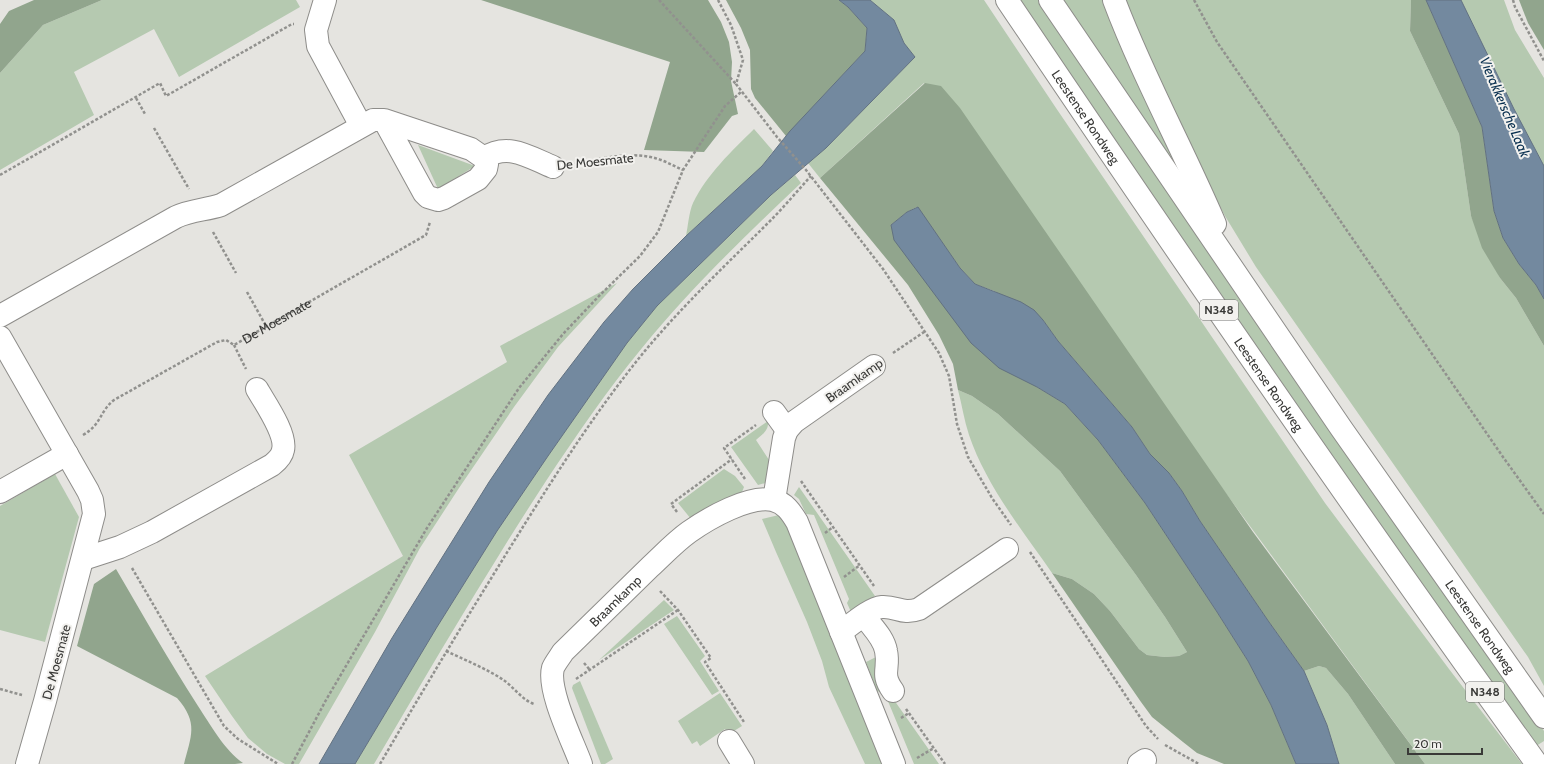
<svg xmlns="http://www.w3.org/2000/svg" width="1544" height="764" font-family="Cabin,sans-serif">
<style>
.green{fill:#b5c9b0}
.forest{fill:#91a58d}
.water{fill:#73899f;stroke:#627180}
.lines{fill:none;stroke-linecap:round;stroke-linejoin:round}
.minor-casing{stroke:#8e8d8a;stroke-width:24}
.major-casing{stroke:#8e8d8a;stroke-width:24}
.path{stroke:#91918e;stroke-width:2.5;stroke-dasharray:3 2;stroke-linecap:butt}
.minor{stroke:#fff;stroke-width:22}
.major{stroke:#fff;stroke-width:22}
.labels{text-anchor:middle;stroke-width:4;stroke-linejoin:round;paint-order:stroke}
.shield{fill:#f2f1ee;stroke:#70706e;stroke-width:1}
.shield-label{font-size:12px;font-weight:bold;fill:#393937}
.street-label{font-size:13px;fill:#393937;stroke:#f2f1ee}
.water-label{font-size:14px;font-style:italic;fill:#082f4f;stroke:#f2f1ee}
</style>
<rect width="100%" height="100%" fill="#e5e4e0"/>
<g class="green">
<polygon points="102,0 296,0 300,7 179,77 154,29 74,72 94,115 0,170 0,73 43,25"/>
<polygon points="870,0 984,0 1056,108 1325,503 1449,669 1522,764 1425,764 924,83 820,178 808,163 826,148 915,57 904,43 894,20"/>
<polygon points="1018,0 1038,0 1222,270 1544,731 1544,741 1533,748 1451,631"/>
<polygon points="1059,0 1105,0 1209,216"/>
<polygon points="1122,0 1411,0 1410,31 1459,134 1471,216 1500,278 1516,298 1544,346 1544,686 1528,657 1256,267 1225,216 1192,153"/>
<polygon points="1461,0 1504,0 1515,30 1544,78 1544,166 1514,109"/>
<path d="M754 129 773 151 762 166 686 236C688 226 689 212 693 203 707 174 732 151 754 129Z"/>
<polygon points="418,145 475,166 438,189"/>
<path d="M795 175 801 183C746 235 690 289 642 348 607 390 576 436 546 481 486 573 430 669 374 764H355L437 627 497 531 548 456 627 343 657 306 771 195Z"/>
<polygon points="617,283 558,347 514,407 459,488 420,548 375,632 299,764 285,764 267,754 248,738 232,716 205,676 403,556 349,455 507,362 500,346"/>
<path d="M958 390 972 396 998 414 1060 471 1136 575 1165 617 1187 652 1179 656 1165 657 1147 655 1139 649 1110 611 1094 594 1072 579 1052 573C1022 530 986 485 969 435 964 420 962 405 958 390Z"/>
<path d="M768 421C769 430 763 434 756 440L771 463 769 482 758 485 731 447Z"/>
<polygon points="724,469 735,476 744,487 742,492 691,519 678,503"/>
<polygon points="55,474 79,517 45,642 0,630 0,506"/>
<polygon points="799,487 875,596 853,613 851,612 847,603 849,599 814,515 806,514 799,499 794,495"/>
<polygon points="779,515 784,518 884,764 865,764 829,687 822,661 807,622 776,552 762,519"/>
<polygon points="664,600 674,610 599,660"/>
<polygon points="677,616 705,656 700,661 719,691 712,695 664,624"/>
<polygon points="878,656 887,690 939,764 914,764 885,694 877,691 866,662"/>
<polygon points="1319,666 1326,668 1348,694 1395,764 1339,764 1327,725 1304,671"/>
<polygon points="580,681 613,759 605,764 601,764 572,688 573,685"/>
<polygon points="720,693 742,726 729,734 725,729 700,746 697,741 692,744 678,721"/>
</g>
<g class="forest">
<polygon points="34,0 102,0 43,25 0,73 0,24 9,11"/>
<polygon points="481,0 708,0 721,22 729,42 732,62 731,81 738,114 732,116 704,152 644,150 670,62"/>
<polygon points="726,0 839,0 848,7 867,28 865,51 786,136 755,98 751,89 750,50 741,28"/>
<polygon points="1411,0 1426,0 1482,127 1494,211 1503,238 1519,264 1536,285 1544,299 1544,346 1516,298 1500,278 1482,248 1471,216 1459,134 1410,31"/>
<polygon points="1519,0 1544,0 1544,50 1528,23"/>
<polygon points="925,83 941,86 960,108 1253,532 1425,764 1395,764 1348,694 1326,668 1319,666 1304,671 1269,622 1200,521 1182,491 1169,473 1150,454 1132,427 1058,341 1043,320 994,291 975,284 960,268 917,207 907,212 891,225 1037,387 1065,404 1098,440 1145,503 1217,612 1248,661 1271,705 1296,764 1224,764 1197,753 1183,742 1152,717 1141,702 1052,573 1072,579 1094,594 1110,611 1139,649 1147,655 1165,657 1179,656 1187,652 1165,617 1136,575 1060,471 998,414 972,396 958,390 953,364 939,335 908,285 820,178"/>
<path d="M116 569C143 615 169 661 198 706 210 724 225 751 243 763L235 764H184C191 736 199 723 177 698L77 646 94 584Z"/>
</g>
<g class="water">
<polygon points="839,0 870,0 894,20 904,43 915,57 826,148 771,195 657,306 627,343 548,456 497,531 437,627 355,764 319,764 392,638 489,482 548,395 604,322 633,289 686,236 762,166 790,131 865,51 867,28 848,7"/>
<polygon points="1426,0 1461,0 1514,109 1544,166 1544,299 1536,285 1519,264 1503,238 1494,211 1482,127"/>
<polygon points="918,207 960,268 975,284 1021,302 1034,310 1043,320 1058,341 1132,427 1150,454 1169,473 1182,491 1200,521 1269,622 1304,671 1327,725 1339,764 1296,764 1271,705 1248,661 1217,612 1145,503 1098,440 1065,404 1037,387 999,368 971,343 894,240 891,225 907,212"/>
</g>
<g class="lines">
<defs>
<g id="minor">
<polyline points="325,0 316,30 318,46 361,126"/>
<path d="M484 158C508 142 529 157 553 167"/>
<path d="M0 316 176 217C191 210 206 210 221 205L373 120H384L471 149 484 158 487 164 486 169 478 179 444 198 438 200 428 197 424 193 384 120"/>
<polyline points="0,337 88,491 92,500 94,514 45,701 27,764"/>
<polyline points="774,412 787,430"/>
<polyline points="0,492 67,454"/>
<polyline points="774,500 784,438 787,430 794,422 874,366"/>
<path d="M83 559 120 547 152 532 272 465C277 461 282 456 283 450 287 434 265 403 257 389"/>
<path d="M864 616C872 627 884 638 886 651 890 669 880 673 893 691"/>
<path d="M841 632C851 625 870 608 882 607 897 606 902 615 919 609L1007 549"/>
<polyline points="729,741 743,764"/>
<path id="s2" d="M581 764C573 742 547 690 553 668 555 663 560 657 563 652 592 624 621 595 650 567 663 555 675 542 689 532 709 518 749 495 773 500 785 503 791 512 797 522L894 764"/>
<polyline points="1139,764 1145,760"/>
</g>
<g id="major">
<path id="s3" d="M1007 0C1180 257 1356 513 1537 764"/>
<path id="s4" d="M1050 0 1341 428 1544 717"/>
<path d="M1114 0C1143 77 1183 149 1215 224"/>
</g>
</defs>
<use href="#minor" class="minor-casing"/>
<use href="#major" class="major-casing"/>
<g class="path">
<polyline points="659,0 736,84"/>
<polyline points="718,0 731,25 743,60 736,84 777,137 806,170 883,269 939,353 949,376 957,424 968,457 992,498 1011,525"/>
<polyline points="1194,0 1217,42 1503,457 1544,514"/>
<polyline points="1513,0 1515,7 1544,61"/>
<polyline points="136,98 145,114"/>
<polyline points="154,128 189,189"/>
<path d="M575 164C603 158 634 150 661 160 669 163 676 167 683 170"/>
<polyline points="0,175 160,83 166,96 292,24 294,24"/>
<polyline points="213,232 236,273"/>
<polyline points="247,292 266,326"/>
<polyline points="234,345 246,369"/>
<polyline points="893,353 924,332"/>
<path id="s1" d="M83 435C102 424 99 412 114 400L217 342 226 340 234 345 426 235 430 222"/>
<polyline points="745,479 724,448 756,425"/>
<polyline points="801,481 874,586"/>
<polyline points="677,512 671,504 732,459"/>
<polyline points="825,533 833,527"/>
<polyline points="1030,552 1146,726 1158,739"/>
<polyline points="132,568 224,726 238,739 278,764"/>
<polyline points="844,577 860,565"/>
<polyline points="660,591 678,610 711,658 705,662 744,722"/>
<path d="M446 651C465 660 485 668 502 679 513 686 522 700 534 704"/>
<polyline points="584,663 590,670"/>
<polyline points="576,679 678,610"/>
<polyline points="0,689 22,695"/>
<polyline points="906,709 945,764"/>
<polyline points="901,718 909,713"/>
<polyline points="1165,745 1199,764"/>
<polyline points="917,758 934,748"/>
<polyline points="292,764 326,700 427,528 519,388 563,334 599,296 640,256 658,232 683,170 725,106 741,92"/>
<path d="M380 764C420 695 461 627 503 559 547 488 591 417 644 352 683 305 728 263 771 220 785 206 798 190 811 176"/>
</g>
<use href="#minor" class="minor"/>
<use href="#major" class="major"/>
</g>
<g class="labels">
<g class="shield">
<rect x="1200" y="300" width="38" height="20" rx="3"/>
<rect x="1466" y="682" width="38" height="20" rx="3"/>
</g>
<g class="shield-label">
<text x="1219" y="314">N348</text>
<text x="1485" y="696">N348</text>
</g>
<g class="street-label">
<text dy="5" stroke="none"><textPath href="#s3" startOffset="141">Leestense Rondweg</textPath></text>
<text transform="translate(595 161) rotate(-6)" y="5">De Moesmate</text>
<text dy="5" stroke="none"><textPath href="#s1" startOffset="233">De Moesmate</textPath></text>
<text transform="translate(854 380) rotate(-35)" y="5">Braamkamp</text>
<text dy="5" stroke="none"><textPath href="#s3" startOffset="465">Leestense Rondweg</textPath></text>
<text dy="5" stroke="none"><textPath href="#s2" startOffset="193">Braamkamp</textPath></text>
<text dy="5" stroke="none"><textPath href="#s4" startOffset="760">Leestense Rondweg</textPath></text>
<text transform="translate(56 662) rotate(-75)" y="5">De Moesmate</text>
</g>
<g class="water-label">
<text transform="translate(1505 107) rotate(67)" y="5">Vierakkersche Laak</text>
</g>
</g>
<path d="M1408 748v6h74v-6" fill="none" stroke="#393937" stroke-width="2"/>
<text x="1414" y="748" font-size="12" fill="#393937" stroke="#f2f1ee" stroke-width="3" paint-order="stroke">20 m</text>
</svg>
